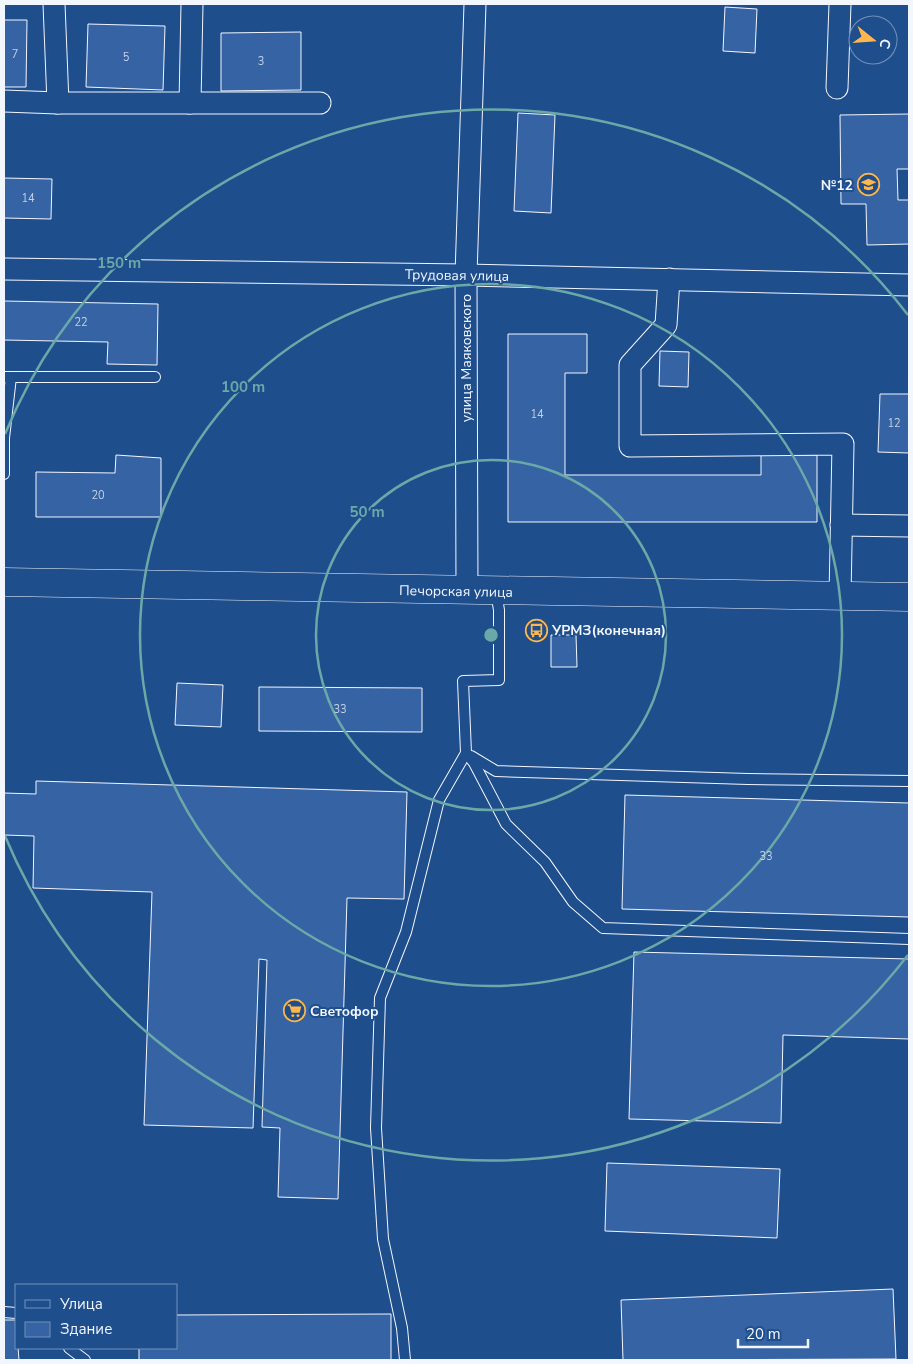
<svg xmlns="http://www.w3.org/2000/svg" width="913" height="1364" font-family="'Nunito Sans',sans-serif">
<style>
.building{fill:#3563a3;stroke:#f2f6ff}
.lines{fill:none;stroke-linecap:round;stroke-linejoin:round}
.lane-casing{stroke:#f2f6ff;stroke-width:12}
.street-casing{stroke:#f2f6ff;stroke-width:23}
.secondary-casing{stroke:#f2f6ff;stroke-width:29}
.lane{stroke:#1f4e8c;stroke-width:10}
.street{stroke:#1f4e8c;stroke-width:21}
.secondary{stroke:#1f4e8c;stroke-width:28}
.ring{fill:none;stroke:#6aa9a8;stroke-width:2.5}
.labels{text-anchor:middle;stroke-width:4;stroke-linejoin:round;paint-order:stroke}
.number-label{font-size:11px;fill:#c3d1e8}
.poi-label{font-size:14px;font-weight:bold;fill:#f2f6ff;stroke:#1f4e8c;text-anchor:start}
.street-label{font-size:14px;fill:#f2f6ff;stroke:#1f4e8c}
.centre{fill:#6aa9a8;stroke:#1f4e8c;stroke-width:2.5}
.ring-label{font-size:15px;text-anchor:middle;font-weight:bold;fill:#6aa9a8;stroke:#1f4e8c;stroke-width:4;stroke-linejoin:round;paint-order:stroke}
</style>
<rect width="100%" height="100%" fill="#1f4e8c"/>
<g class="building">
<polygon points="725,7 757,9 755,53 723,51"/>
<polygon points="4,20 27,20 26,87 4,87"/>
<polygon points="88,24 165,26 163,90 86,87"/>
<polygon points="301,32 301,90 221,91 221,33"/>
<polygon points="518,113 555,115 551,213 514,211"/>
<polygon points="909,114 909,169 897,169 898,200 909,200 909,244 867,245 866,204 841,204 840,115"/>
<polygon points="4,178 52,179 51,219 4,218"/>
<polygon points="4,301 158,304 157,365 107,364 108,342 4,340"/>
<polygon points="508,334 587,334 587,373 565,373 565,475 761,475 761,455 817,455 817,522 508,522"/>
<polygon points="660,351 689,352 688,387 659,386"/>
<polygon points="880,394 909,394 909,453 878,452"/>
<polygon points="116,455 161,458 161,517 36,517 36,472 115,473"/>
<polygon points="551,635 576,635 577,667 551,667"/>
<polygon points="177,683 223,685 221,727 175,725"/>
<polygon points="259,687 422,688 422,732 259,731"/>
<polygon points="36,781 407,792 404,899 347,898 338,1199 278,1197 280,1128 262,1127 267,960 259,959 253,1128 144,1125 152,892 33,888 34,836 4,835 4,793 36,794"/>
<polygon points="625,795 909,803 909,917 622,909"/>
<polygon points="634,952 909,959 909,1039 783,1035 781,1123 629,1119"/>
<polygon points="607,1163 780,1169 777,1238 605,1231"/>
<polygon points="893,1289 896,1359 623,1360 621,1300"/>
<polygon points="391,1314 391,1360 139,1360 139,1348 176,1348 176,1315"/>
<polygon points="4,1320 16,1320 19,1360 4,1360"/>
</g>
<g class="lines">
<defs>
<g id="lane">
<polyline points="4,377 155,377"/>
<polyline points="4,474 4,438 11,377"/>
<polyline points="466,753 474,763 506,824 545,862 573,902 603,928 909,939"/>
<polyline points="471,756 496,771 748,779 909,781"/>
<polyline points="4,1312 16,1313"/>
<polyline points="69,1348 85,1360"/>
<polyline points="405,1360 402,1328 383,1239 376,1128 380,998 406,932 439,800 466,753 463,681 499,680 499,610 496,592"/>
</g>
<g id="street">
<polyline points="837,88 840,4"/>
<polyline points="4,101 58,103 54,4"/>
<polyline points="58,103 190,103 192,4"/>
<polyline points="190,103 320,103"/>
<polyline points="4,269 466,275 909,285"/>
<polyline points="669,279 666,325 630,365 630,446 843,444 840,596"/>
<polyline points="841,525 909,526"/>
<polyline points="467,591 466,275 475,4"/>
</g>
<polyline id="secondary" points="4,582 909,597"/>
</defs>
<use href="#lane" class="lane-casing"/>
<use href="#street" class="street-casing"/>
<use href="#secondary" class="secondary-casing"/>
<use href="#lane" class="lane"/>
<use href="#street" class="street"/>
<use href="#secondary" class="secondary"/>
</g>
<g class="ring">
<circle cx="491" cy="635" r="175"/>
<circle cx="491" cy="635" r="351"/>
<path d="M908 955A526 526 0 0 1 5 836M5 434A526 526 0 0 1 908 315"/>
</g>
<defs>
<symbol id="school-ring" viewBox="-11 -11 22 22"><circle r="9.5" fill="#1f4e8c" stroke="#ffb74d" stroke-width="1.5"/><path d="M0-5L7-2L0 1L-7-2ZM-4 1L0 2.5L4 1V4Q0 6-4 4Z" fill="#ffb74d"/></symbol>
<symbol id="bus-ring" viewBox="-11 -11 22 22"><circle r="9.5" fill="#1f4e8c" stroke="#ffb74d" stroke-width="1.5"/><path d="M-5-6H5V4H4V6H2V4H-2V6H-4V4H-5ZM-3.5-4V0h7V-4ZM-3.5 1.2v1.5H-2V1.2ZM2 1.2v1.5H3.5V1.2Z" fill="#ffb74d"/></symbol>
<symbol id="supermarket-ring" viewBox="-11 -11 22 22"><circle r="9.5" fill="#1f4e8c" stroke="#ffb74d" stroke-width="1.5"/><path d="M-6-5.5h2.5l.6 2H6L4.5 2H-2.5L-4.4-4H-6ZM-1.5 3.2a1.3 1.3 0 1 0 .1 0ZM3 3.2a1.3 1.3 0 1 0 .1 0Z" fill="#ffb74d"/></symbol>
</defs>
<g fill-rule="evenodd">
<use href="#school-ring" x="856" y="172" width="25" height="25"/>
<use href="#bus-ring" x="524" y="618" width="25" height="25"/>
<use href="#supermarket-ring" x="282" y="998" width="25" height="25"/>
</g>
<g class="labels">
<g class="number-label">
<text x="15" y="58">7</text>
<text x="126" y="61">5</text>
<text x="261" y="65">3</text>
<text x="28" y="202">14</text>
<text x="81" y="326">22</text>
<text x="537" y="418">14</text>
<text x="894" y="427">12</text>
<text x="98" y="499">20</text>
<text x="340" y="713">33</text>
<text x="766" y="860">33</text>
</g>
<g class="poi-label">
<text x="853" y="190" text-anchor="end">№12</text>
<text x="552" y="635">УРМЗ(конечная)</text>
<text x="310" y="1016">Светофор</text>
</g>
<g class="street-label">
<text transform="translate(457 275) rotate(1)" y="5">Трудовая улица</text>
<text transform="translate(466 358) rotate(-90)" y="5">улица Маяковского</text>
<text transform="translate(456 591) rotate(1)" y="5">Печорская улица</text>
</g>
</g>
<circle cx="491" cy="635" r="8" class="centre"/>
<g class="ring-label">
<text x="119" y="268">150 m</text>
<text x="243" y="392">100 m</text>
<text x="367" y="517">50 m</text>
</g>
<rect width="913" height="1364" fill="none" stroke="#f2f6ff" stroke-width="10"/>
<rect x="15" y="1284" width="162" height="65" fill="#1f4e8c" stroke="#7391ba"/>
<rect x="25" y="1300" width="25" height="8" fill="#1f4e8c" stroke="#7391ba"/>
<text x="60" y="1309" font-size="15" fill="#f2f6ff">Улица</text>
<rect x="25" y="1322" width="25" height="15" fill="#3563a3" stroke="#7391ba"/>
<text x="60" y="1334" font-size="15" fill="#f2f6ff">Здание</text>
<g transform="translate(873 40) rotate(107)"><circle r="24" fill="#1f4e8c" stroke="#7391ba"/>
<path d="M0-4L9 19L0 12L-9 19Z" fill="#ffb74d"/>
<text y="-8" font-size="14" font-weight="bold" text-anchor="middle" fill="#f2f6ff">С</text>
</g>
<path d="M738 1339v8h70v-8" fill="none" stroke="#f2f6ff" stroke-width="2.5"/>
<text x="746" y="1339" font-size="15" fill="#f2f6ff" stroke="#1f4e8c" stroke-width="4" paint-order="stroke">20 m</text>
</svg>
